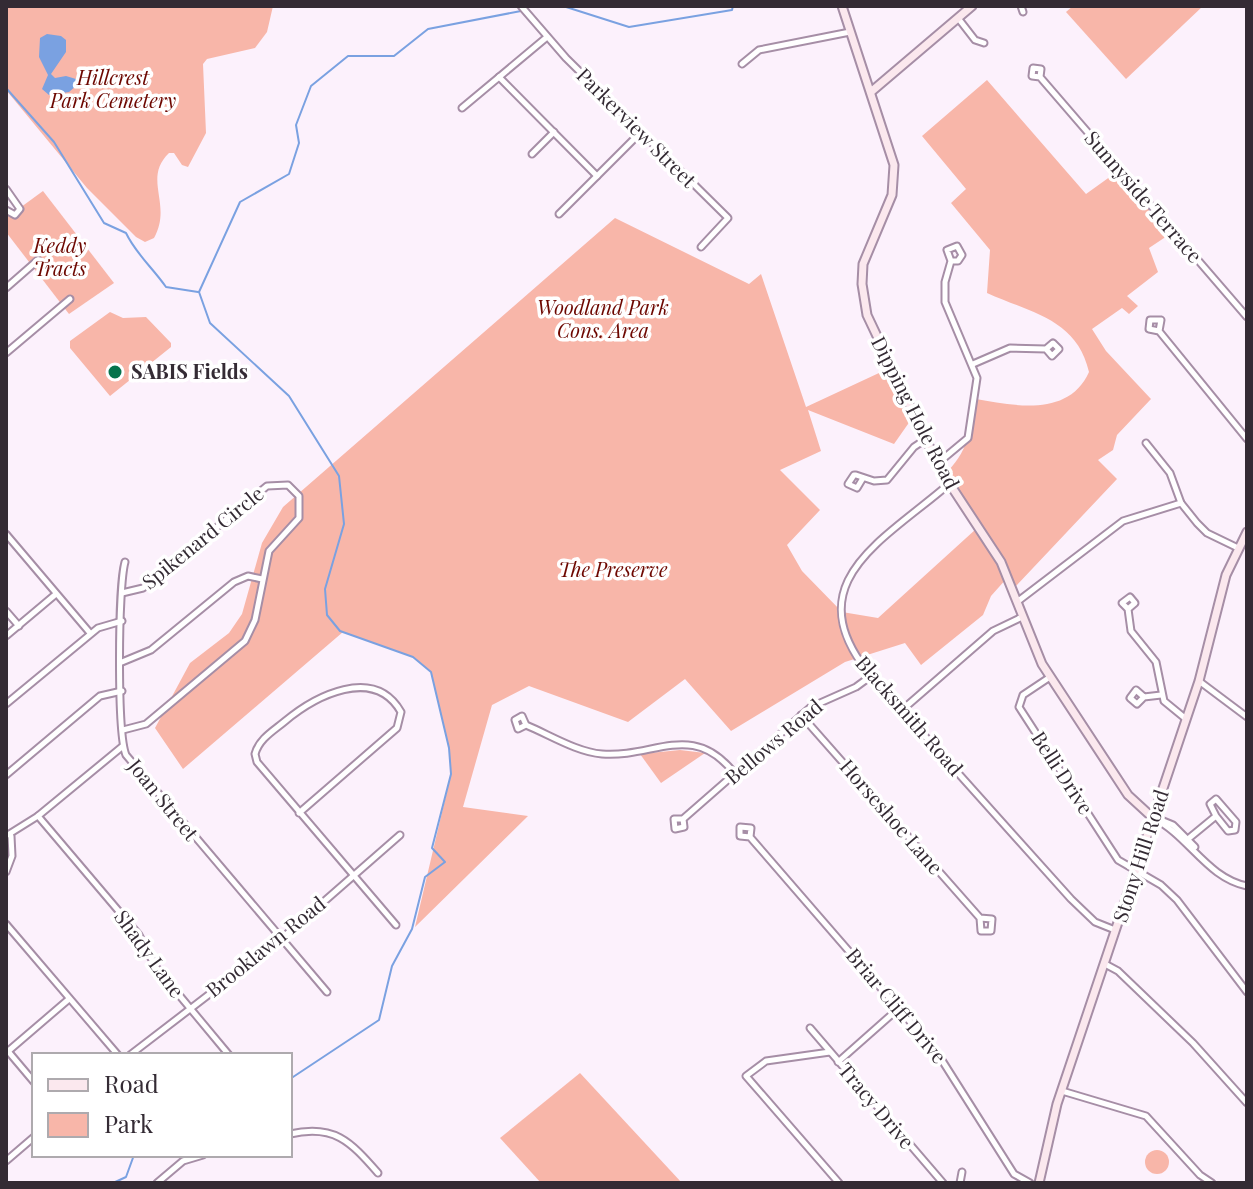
<svg xmlns="http://www.w3.org/2000/svg" width="1253" height="1189" font-family="'Playfair Display',serif">
<style>
.green{fill:#f8b6a9}
.water{fill:#7aa1e1}
.lines{fill:none;stroke-linecap:round;stroke-linejoin:round}
.stream{stroke:#7aa1e1;stroke-width:2}
.street-casing{stroke:#a68ea6;stroke-width:9}
.secondary-casing{stroke:#a68ea6;stroke-width:11}
.street{stroke:#fff;stroke-width:5}
.secondary{stroke:#fbe8ee;stroke-width:7}
.poi-dot{fill:#06734c;stroke:#fff;stroke-width:3}
.labels{text-anchor:middle;stroke-width:7;stroke-linejoin:round;paint-order:stroke}
.park-label{font-size:20px;font-style:italic;fill:#6d0700;stroke:#fff}
.street-label{font-size:20px;fill:#342b34;stroke:#fff}
.poi-label{font-size:20px;font-weight:bold;fill:#342b34;stroke:#fff;text-anchor:start}
</style>
<rect width="100%" height="100%" fill="#fcf1fc"/>
<g class="green">
<path d="M6 6H273L267 32 255 48 207 59 203 64 206 133 188 167 182 165 174 153H169C142 179 173 204 154 238L145 242 136 237 87 188 6 90Z"/>
<polygon points="1073,6 1203,6 1126,79 1066,12"/>
<path d="M987 80 1086 194 1118 171 1170 234 1149 248 1158 272 1127 296 1138 306 1129 314 1122 308 1092 329 1106 351 1151 399 1117 435 1113 450 1098 460 1117 479 1014 588 1007 578 991 596 983 615 921 665 905 643 845 662 731 731 685 679 628 722 529 686 492 705 463 807 528 816 415 927 451 774 449 748 431 672 413 657 343 632 183 769 155 728 190 663 229 633 242 614 262 543 283 507 615 218 749 284 761 274 806 407 894 366 915 414 894 444 808 410 821 451 780 470 820 510 787 545 802 571 842 612 878 618 976 529 944 475C968 452 971 431 976 399 1015 406 1069 417 1089 372 1077 319 1031 313 987 293L990 250 951 203 966 189 922 136Z"/>
<polygon points="43,191 114,283 69,314 6,232 6,218"/>
<polygon points="110,312 123,318 146,317 171,343 171,347 110,396 70,348 70,341"/>
<polygon points="680,750 705,753 661,783 640,754"/>
<polygon points="580,1073 682,1183 541,1183 500,1138"/>
<circle cx="1157" cy="1162" r="12"/>
</g>
<polygon class="water" points="47,34 61,36 66,40 66,52 51,74 55,78 66,76 76,79 77,85 69,92 49,95 42,89 48,75 39,57 40,38"/>
<g class="lines">
<g class="stream">
<polyline points="563,6 629,27 732,10 733,6"/>
<path d="M6 88 54 142 104 223 126 233C136 254 152 267 166 287L198 292"/>
<polyline points="290,1079 379,1020 392,966 412,929 425,877 445,862 432,848 451,774 449,748 431,672 413,657 340,631 327,615 325,589 344,524 339,476 289,396 210,323 199,292 240,202 289,174 299,143 296,125 311,86 348,56 394,56 428,29 521,11"/>
<polyline points="113,1183 126,1177 134,1155"/>
</g>
<defs>
<g id="street">
<polyline points="521,6 566,58 728,218 701,247"/>
<polyline points="1021,6 1023,12"/>
<polyline points="958,18 975,40 984,43"/>
<polyline points="742,64 759,50 850,32"/>
<polyline points="499,77 597,176"/>
<polyline points="1040,77 1041,69 1033,68 1032,76 1040,77 1247,317"/>
<polyline points="462,108 547,37"/>
<polyline points="532,154 554,132"/>
<polyline points="6,189 20,209 15,215 6,210"/>
<polyline points="559,214 641,132"/>
<polyline points="6,288 38,260"/>
<polyline points="1159,331 1161,320 1150,320 1149,329 1159,331 1247,439"/>
<polyline points="6,353 70,299"/>
<polyline points="973,364 1010,348 1046,349 1053,343 1059,349 1052,356 1046,349"/>
<polyline points="1146,443 1170,473 1181,503 1197,523 1207,533 1238,548"/>
<polyline points="938,463 968,438 977,378 945,302 945,282 951,261 958,261 962,255 957,246 947,250 951,261"/>
<polyline points="863,478 857,488 848,484 854,475 856,475 874,481 887,480 914,447 926,439"/>
<path d="M949 484C883 541 794 583 871 676L1071 899 1095 922 1115 930"/>
<polyline points="6,534 90,633"/>
<path d="M125 562C118 587 117 733 126 755L327 992"/>
<polyline points="122,593 143,588 267,486 288,485 299,496 299,518 269,551 255,620 245,641 146,724 123,730"/>
<polyline points="1017,602 1123,521 1181,503"/>
<polyline points="1128,609 1122,603 1130,597 1135,603 1128,609 1131,631 1156,662 1164,701 1186,719"/>
<polyline points="6,611 19,626"/>
<polyline points="6,636 56,594"/>
<polyline points="122,662 151,650 234,582 248,576 262,579"/>
<polyline points="1050,677 1023,695 1019,707 1118,860 1161,885 1177,900 1247,992"/>
<polyline points="1199,681 1247,717"/>
<polyline points="1144,697 1136,690 1130,698 1137,704 1144,697 1161,695"/>
<polyline points="6,704 98,628 122,621"/>
<polyline points="902,710 993,631 1022,617"/>
<polyline points="801,715 980,918 992,919 991,931 981,931 980,918"/>
<path d="M526 725 518 729 515 720 522 716 526 725C550 735 577 752 602 754 655 758 693 720 735 774"/>
<polyline points="6,775 100,696 122,691"/>
<path d="M299 813 397 728 401 712C374 665 315 696 284 722 273 731 259 739 255 754L257 762 396 925"/>
<polyline points="38,816 139,935 155,966 229,1055"/>
<path d="M1153 818C1189 836 1207 878 1247 886"/>
<polyline points="1156,818 1173,825 1195,847"/>
<polyline points="683,819 684,827 675,829 674,819 683,819 811,707 856,687 871,676"/>
<polyline points="6,836 38,816 123,746"/>
<polyline points="750,837 740,836 740,827 751,828 750,837 938,1054 1014,1174 1030,1183"/>
<polyline points="1188,839 1216,816 1228,831 1235,830 1236,822 1216,799 1210,804 1216,816"/>
<polyline points="6,872 12,856 11,836"/>
<polyline points="6,924 118,1055"/>
<polyline points="1105,964 1118,971 1193,1043 1247,1103"/>
<polyline points="810,1028 943,1183"/>
<polyline points="7,1050 34,1082"/>
<polyline points="830,1052 766,1061 746,1076 839,1183"/>
<polyline points="6,1053 69,999"/>
<polyline points="130,1055 280,940 400,835"/>
<polyline points="838,1062 899,1008"/>
<polyline points="1062,1091 1146,1116 1200,1175 1212,1183"/>
<path d="M290 1134C334 1124 350 1141 378 1173"/>
<polyline points="6,1161 34,1137"/>
<polyline points="157,1183 183,1161 203,1155"/>
<polyline points="960,1183 962,1172"/>
</g>
<g id="secondary">
<polyline points="842,6 894,165 892,195 863,264 862,284 867,315 940,469 1001,562 1042,664 1128,795 1153,818"/>
<polyline points="872,91 972,6"/>
<polyline points="1039,1183 1057,1104 1199,681 1226,575 1247,532"/>
</g>
</defs>
<use href="#street" class="street-casing"/>
<use href="#secondary" class="secondary-casing"/>
<use href="#street" class="street"/>
<use href="#secondary" class="secondary"/>
</g>
<circle class="poi-dot" cx="115" cy="372" r="8"/>
<g class="labels">
<g class="park-label">
<text x="113" y="85">Hillcrest<tspan x="113" dy="23">Park Cemetery</tspan></text>
<text x="60" y="253">Keddy<tspan x="60" dy="23">Tracts</tspan></text>
<text x="603" y="315">Woodland Park<tspan x="603" dy="23">Cons. Area</tspan></text>
<text x="613" y="577">The Preserve</text>
</g>
<g class="street-label">
<text transform="translate(636 128) rotate(45)" y="7">Parkerview Street</text>
<text transform="translate(1143 197) rotate(49)" y="7">Sunnyside Terrace</text>
<text transform="translate(915 413) rotate(63)" y="7">Dipping Hole Road</text>
<text transform="translate(203 538) rotate(-39)" y="7">Spikenard Circle</text>
<text transform="translate(909 716) rotate(49)" y="7">Blacksmith Road</text>
<text transform="translate(774 742) rotate(-40)" y="7">Bellows Road</text>
<text transform="translate(1062 773) rotate(57)" y="7">Belli Drive</text>
<text transform="translate(163 800) rotate(51)" y="7">Joan Street</text>
<text transform="translate(891 817) rotate(49)" y="7">Horseshoe Lane</text>
<text transform="translate(1141 856) rotate(-72)" y="7">Stony Hill Road</text>
<text transform="translate(266 947) rotate(-39)" y="7">Brooklawn Road</text>
<text transform="translate(149 954) rotate(54)" y="7">Shady Lane</text>
<text transform="translate(896 1006) rotate(50)" y="7">Briar Cliff Drive</text>
<text transform="translate(876 1106) rotate(50)" y="7">Tracy Drive</text>
</g>
<g class="poi-label">
<text x="131" y="379">SABIS Fields</text>
</g>
</g>
<rect width="1253" height="1189" fill="none" stroke="#342b34" stroke-width="16"/>
<rect x="32" y="1053" width="260" height="104" fill="#ffffff" stroke="#aeaaae" stroke-width="2"/>
<rect x="48" y="1079" width="40" height="12" fill="#fbe8ee" stroke="#aeaaae" stroke-width="2"/>
<text x="104" y="1093" font-size="24" fill="#342b34">Road</text>
<rect x="48" y="1113" width="40" height="24" fill="#f8b6a9" stroke="#aeaaae" stroke-width="2"/>
<text x="104" y="1133" font-size="24" fill="#342b34">Park</text>
</svg>
